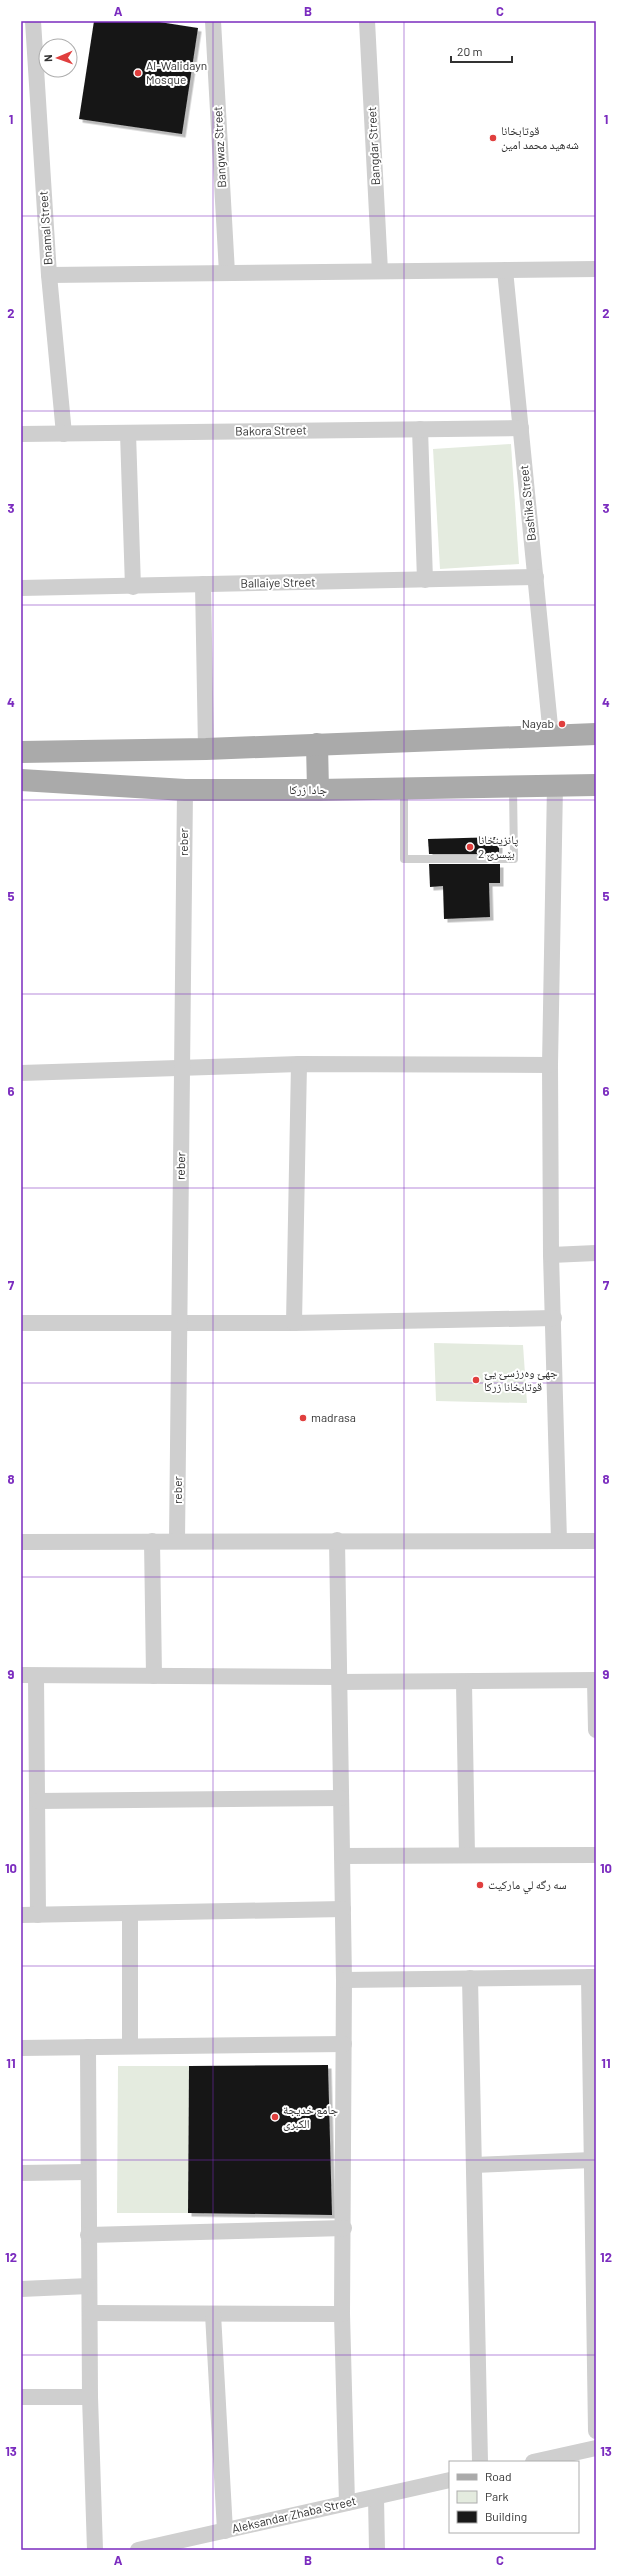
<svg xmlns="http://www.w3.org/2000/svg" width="617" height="2571" font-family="Barlow,'Noto Naskh Arabic',sans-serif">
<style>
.green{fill:#e4ebdf}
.building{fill:#191919;filter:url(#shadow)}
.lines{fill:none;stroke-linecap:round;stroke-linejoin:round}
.lane{stroke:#cfcfcf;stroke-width:8}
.street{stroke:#cfcfcf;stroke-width:16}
.primary{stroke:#aaa;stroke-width:22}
.grid{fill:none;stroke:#7b2cbf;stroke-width:1;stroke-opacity:0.55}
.poi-dot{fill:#e03f3e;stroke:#fff;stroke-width:1.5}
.labels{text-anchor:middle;stroke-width:4;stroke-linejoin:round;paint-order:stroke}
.poi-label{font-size:12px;fill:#323232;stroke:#fff;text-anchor:start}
.street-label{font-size:12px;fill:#323232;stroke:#fff}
.neatline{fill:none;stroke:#7b2cbf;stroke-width:1.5}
.grid-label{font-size:13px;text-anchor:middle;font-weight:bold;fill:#7b2cbf}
</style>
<defs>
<filter id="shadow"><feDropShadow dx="3.5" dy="3.5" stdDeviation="0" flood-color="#0004"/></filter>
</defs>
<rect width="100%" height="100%" fill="#fff"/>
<g class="green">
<polygon points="511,444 519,564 440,569 433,449"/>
<polygon points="434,1343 523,1345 527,1403 436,1401"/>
<polygon points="118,2066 189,2066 188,2213 117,2213"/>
</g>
<g class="building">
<polygon points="94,21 153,21 198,28 182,134 79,119"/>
<polygon points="499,837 499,854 429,854 428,839"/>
<polygon points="429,864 500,864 500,883 489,883 490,917 444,919 443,886 430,887"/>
<polygon points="328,2065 332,2215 188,2213 189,2066"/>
</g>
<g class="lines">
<polyline class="lane" points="404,789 404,859 514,859 513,788"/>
<g class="street">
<polyline points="33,21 49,275 64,434"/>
<polyline points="213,21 227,273"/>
<polyline points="367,21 380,271"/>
<polyline points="505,270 551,736"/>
<polyline points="49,275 596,269"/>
<polyline points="420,429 425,580"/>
<polyline points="128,433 133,587"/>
<polyline points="21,434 521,428"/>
<polyline points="203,584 206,749"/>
<polyline points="21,588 536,577"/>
<polyline points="555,785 550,1065 551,1255 559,1541"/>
<polyline points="21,1073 299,1064 550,1065"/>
<polyline points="551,1255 596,1253"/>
<polyline points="21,1323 294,1323 554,1318"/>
<polyline points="294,1323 299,1064"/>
<polyline points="337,1540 344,1980 342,2314 347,2503"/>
<polyline points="152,1541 154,1676"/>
<polyline points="177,1541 185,790"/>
<polyline points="21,1542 596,1541"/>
<polyline points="21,1675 339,1677"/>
<polyline points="36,1676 38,1915"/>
<polyline points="595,1680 596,1730"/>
<polyline points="339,1682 596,1680"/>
<polyline points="464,1683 467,1855"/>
<polyline points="38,1801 341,1798"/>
<polyline points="342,1856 596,1855"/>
<polyline points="21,1915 343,1909"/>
<polyline points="589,1977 596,2431"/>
<polyline points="470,1978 480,2462"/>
<polyline points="344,1980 596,1977"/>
<polyline points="130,2046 130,1913"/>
<polyline points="88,2047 90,2397 95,2550"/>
<polyline points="21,2048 344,2044"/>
<polyline points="474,2165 592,2160"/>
<polyline points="21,2173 87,2172"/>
<polyline points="88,2235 344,2228"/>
<polyline points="21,2289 89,2286"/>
<polyline points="90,2313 342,2314"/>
<polyline points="213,2314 225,2531"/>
<polyline points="21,2397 90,2397"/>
<polyline points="533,2462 596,2448"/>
<polyline points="376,2497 377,2550"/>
<polyline points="138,2550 450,2480"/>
</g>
<g class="primary">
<polyline points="317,744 318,790"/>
<polyline points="21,752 206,749 596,734"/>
<polyline points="21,780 185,790 318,790 596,785"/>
</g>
</g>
<path class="grid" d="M213 21V2550M404 21V2550M21 216H596M21 411H596M21 605H596M21 800H596M21 994H596M21 1188H596M21 1383H596M21 1577H596M21 1771H596M21 1966H596M21 2160H596M21 2355H596"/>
<g class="poi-dot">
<circle cx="138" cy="73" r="4"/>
<circle cx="493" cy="138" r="4"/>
<circle cx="562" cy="724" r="4"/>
<circle cx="470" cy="847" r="4"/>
<circle cx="476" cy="1380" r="4"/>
<circle cx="303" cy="1418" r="4"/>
<circle cx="480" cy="1885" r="4"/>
<circle cx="275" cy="2117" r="4"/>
</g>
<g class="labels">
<g class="poi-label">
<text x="146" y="70">Al-Walidayn<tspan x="146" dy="14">Mosque</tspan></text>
<text x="501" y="135">قوتابخانا<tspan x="501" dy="14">شەهید محمد امین</tspan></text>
<text x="554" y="728" text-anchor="end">Nayab</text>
<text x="478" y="844">پانزینخانا<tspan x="478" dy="14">بێسرێ 2</tspan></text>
<text x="484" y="1377">جھێ وەرزسێ یێ<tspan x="484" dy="14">قوتابخانا زرکا</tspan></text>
<text x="311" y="1422">madrasa</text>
<text x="488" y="1889">سه رگه لي ماركيت</text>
<text x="283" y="2114">جامع خدیجة<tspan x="283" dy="14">الکبری</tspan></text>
</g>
<g class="street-label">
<text transform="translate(374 146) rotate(-93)" y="4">Bangdar Street</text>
<text transform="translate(220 147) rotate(-93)" y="4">Bangwaz Street</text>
<text transform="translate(46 228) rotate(-94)" y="4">Bnamal Street</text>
<text transform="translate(271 431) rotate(-1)" y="4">Bakora Street</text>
<text transform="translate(528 503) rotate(-96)" y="4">Bashika Street</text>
<text transform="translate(278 583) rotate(-1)" y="4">Ballaiye Street</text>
<text x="308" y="794">جادا زرکا</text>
<text transform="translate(184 842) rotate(-90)" y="4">reber</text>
<text transform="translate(181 1166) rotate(-89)" y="4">reber</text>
<text transform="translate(178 1490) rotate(-90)" y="4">reber</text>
<text transform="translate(294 2515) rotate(-13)" y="4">Aleksandar Zhaba Street</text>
</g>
</g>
<rect width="617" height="2571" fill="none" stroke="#ffffff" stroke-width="44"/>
<rect x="449" y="2461" width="130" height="72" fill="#ffffff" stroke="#adadad"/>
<rect x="457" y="2474" width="20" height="6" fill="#aaaaaa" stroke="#adadad"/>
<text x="485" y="2481" font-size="12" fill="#323232">Road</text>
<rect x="457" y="2491" width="20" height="12" fill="#e4ebdf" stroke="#adadad"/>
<text x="485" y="2501" font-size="12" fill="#323232">Park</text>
<rect x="457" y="2511" width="20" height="12" fill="#191919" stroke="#adadad"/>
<text x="485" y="2521" font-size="12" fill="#323232">Building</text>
<g transform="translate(58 58) rotate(268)"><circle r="19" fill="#ffffff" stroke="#adadad"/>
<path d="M0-3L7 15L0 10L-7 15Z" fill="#e03f3e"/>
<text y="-6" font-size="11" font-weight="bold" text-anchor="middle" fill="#323232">N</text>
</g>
<path d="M451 56v6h61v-6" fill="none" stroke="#323232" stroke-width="2"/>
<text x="457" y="56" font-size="12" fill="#323232" stroke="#ffffff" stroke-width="3" paint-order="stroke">20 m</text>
<rect x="22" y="22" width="573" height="2527" class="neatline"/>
<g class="grid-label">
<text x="118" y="16">A</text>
<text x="308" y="16">B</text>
<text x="500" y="16">C</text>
<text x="11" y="124">1</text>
<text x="606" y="124">1</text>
<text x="11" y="318">2</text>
<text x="606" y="318">2</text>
<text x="11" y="513">3</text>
<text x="606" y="513">3</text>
<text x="11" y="707">4</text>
<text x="606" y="707">4</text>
<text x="11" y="901">5</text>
<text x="606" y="901">5</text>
<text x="11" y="1096">6</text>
<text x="606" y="1096">6</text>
<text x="11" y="1290">7</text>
<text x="606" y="1290">7</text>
<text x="11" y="1484">8</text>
<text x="606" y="1484">8</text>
<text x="11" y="1679">9</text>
<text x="606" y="1679">9</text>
<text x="11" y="1873">10</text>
<text x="606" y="1873">10</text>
<text x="11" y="2068">11</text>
<text x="606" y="2068">11</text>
<text x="11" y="2262">12</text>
<text x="606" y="2262">12</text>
<text x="11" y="2456">13</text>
<text x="606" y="2456">13</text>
<text x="118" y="2565">A</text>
<text x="308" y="2565">B</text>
<text x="500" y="2565">C</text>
</g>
</svg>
